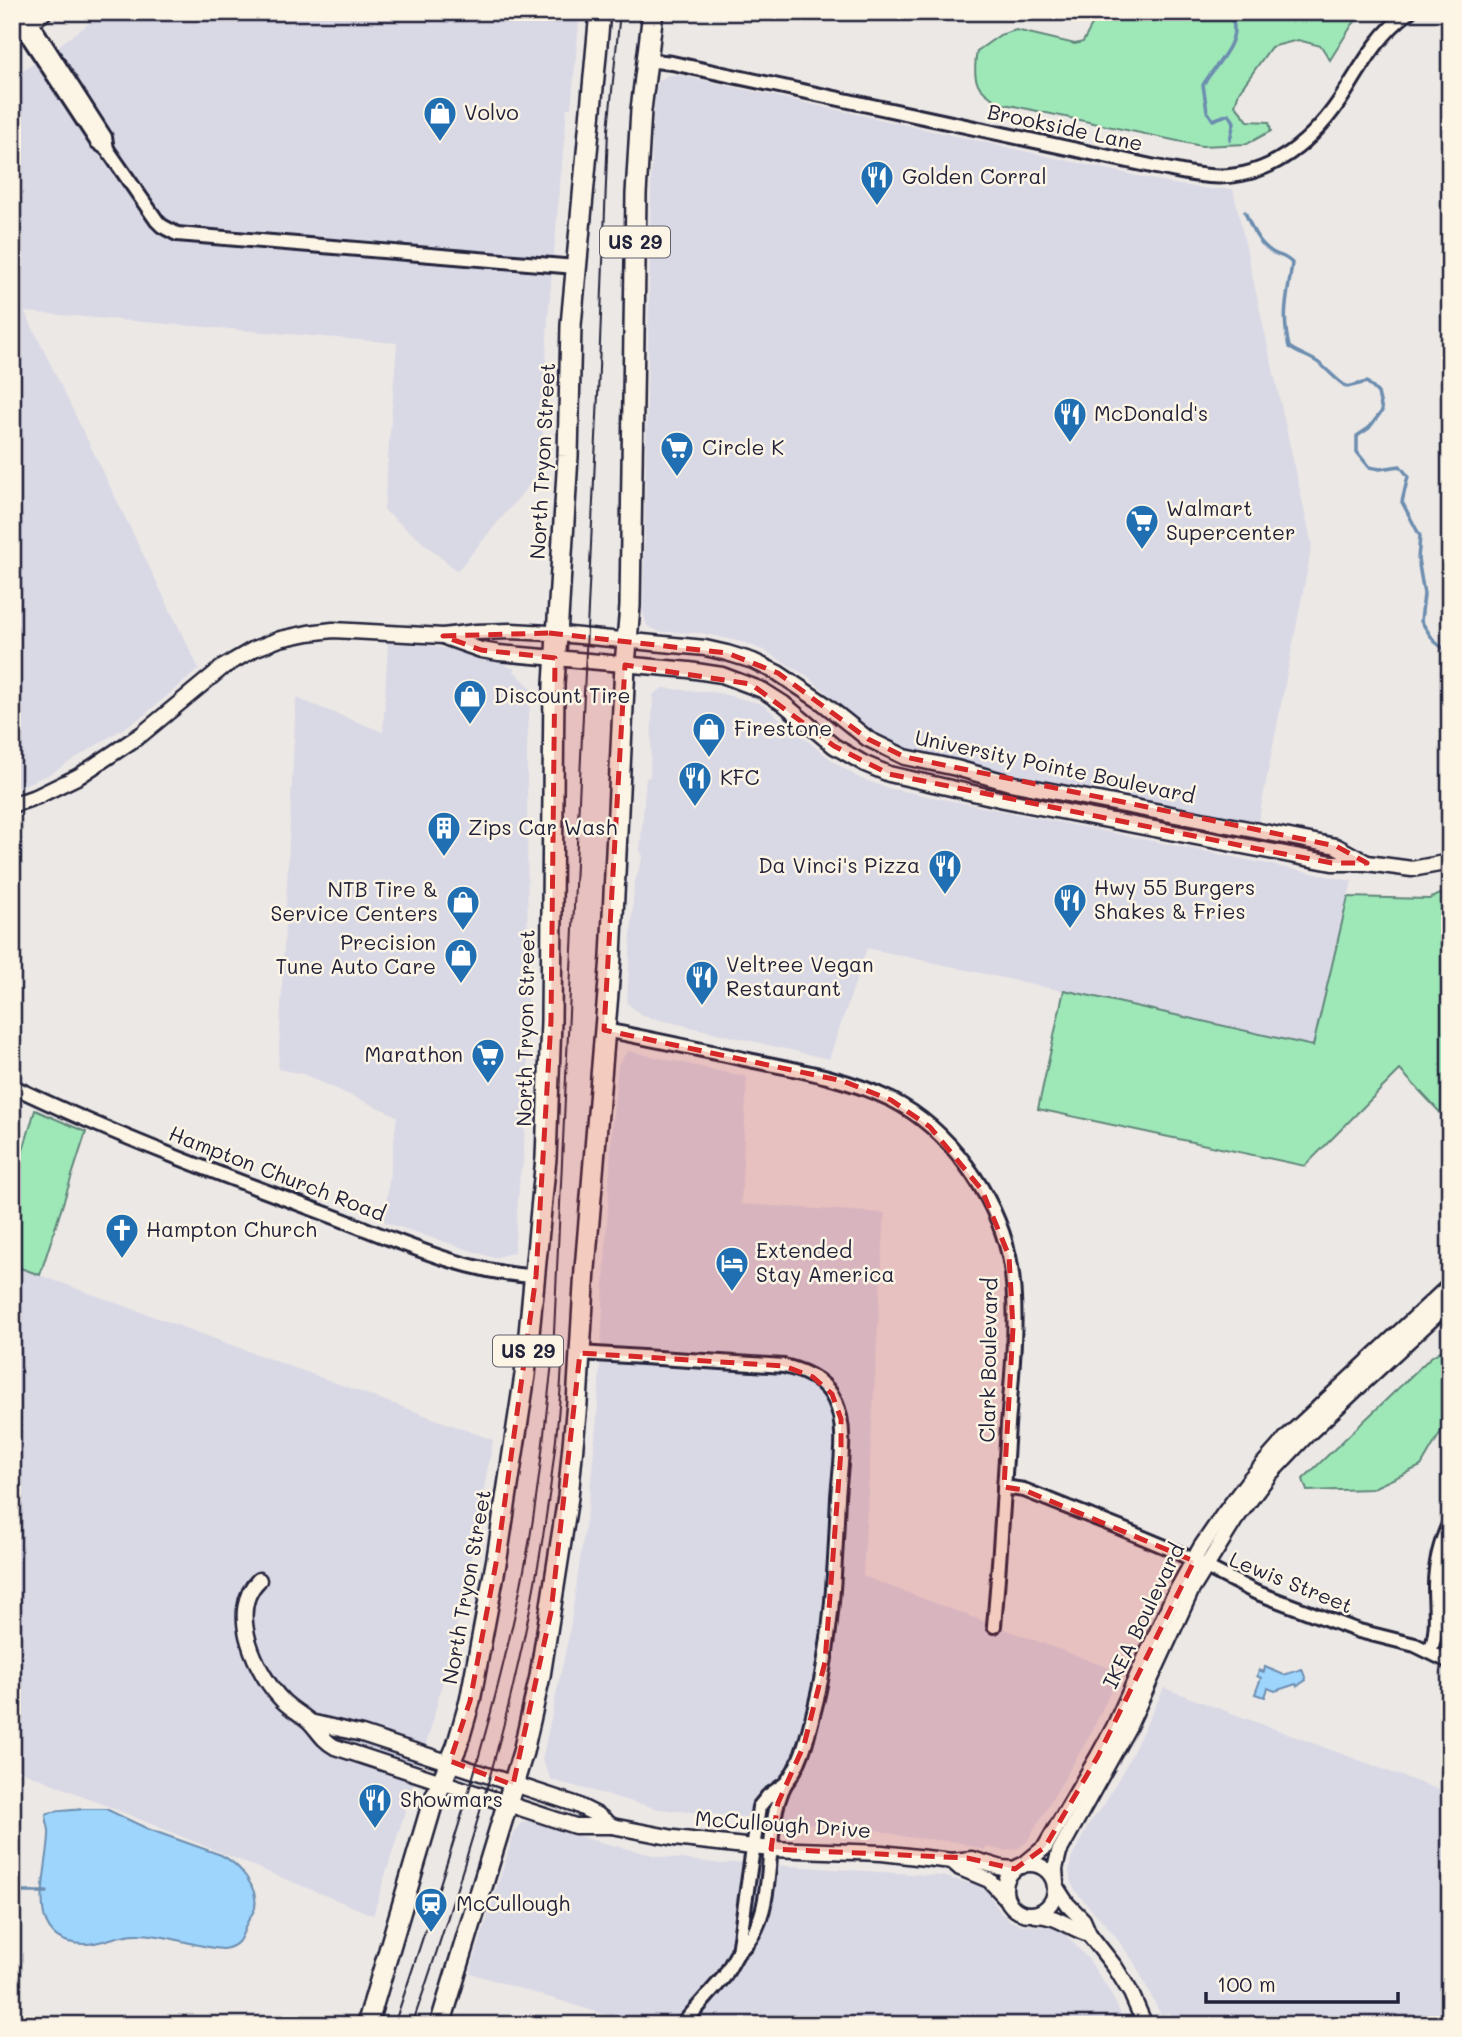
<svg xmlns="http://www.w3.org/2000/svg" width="1462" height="2037" font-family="Mali,sans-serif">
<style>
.built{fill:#d9d8e5}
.green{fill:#9ee8b8;stroke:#60857a;stroke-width:2}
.water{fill:#9ed5fd;stroke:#6c8daf;stroke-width:2}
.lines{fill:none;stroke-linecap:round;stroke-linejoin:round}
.stream{stroke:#6c8daf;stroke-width:3.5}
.minor-casing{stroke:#22223b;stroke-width:18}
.tertiary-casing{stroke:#22223b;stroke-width:19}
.primary-casing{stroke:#22223b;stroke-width:24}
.minor{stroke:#fcf5e5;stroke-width:12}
.tertiary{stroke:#fcf5e5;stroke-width:14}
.primary{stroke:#fcf5e5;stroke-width:19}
.tram{stroke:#22223b;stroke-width:2}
.marked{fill:#d62828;fill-opacity:0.2;stroke:#d62828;stroke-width:5;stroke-dasharray:14 9;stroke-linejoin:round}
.labels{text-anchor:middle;stroke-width:5;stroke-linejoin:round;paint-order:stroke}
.shield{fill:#fcf5e5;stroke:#63616e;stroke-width:2}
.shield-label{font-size:19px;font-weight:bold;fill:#22223b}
.poi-label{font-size:21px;fill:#22223b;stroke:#fcf5e5;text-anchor:start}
.street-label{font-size:21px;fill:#22223b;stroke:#fcf5e5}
</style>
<rect width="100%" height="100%" fill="#ece8e5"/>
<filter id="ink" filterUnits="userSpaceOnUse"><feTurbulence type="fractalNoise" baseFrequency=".0143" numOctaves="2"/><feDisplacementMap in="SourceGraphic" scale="14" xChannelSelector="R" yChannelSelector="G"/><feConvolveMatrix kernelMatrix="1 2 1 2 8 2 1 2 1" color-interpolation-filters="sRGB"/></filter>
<g filter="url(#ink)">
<g class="built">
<polygon points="105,12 580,12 571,108 567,108 548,317 541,471 457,571 384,510 397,343 25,312 199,669 143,716 52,773 12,790 12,79"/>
<polygon points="669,75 679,75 1174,184 1209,189 1233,189 1312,545 1258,823 1009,775 901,748 867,727 807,676 765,651 746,643 701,633 660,632 647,626 643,612 652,137 656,88 660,80"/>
<polygon points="388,643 432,646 506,660 506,666 514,668 514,671 531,688 527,747 528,1076 523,1164 520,1173 514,1252 494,1258 384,1222 397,1116 303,1074 278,1069 296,698 383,732"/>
<polygon points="662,688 719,693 762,704 834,762 859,778 888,788 1352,881 1313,1046 867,948 829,1059 643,1016 627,1003 634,885 643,856 640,851 646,778 650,777 653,695"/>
<polygon points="628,1051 747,1077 741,1204 885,1213 863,1576 1120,1672 1089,1737 1027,1842 1017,1849 1005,1851 986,1847 985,1850 956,1842 906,1837 876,1830 659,1809 552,1780 542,1760 569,1635 590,1492 598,1406 612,1122 618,1064"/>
<polygon points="12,1265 493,1440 462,1605 432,1724 373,1915 12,1767"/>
<polygon points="1164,1688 1450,1794 1450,2025 1174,2025 1170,2012 1161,2015 1134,1962 1112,1932 1078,1894 1071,1883 1069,1871 1071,1859 1090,1822 1102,1808 1129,1760"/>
<polygon points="528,1821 599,1842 657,1856 721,1864 743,1862 742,1905 731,1945 723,1964 671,2025 639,2025 470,1973 515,1830 521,1823"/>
<polygon points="759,1864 942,1876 980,1886 988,1893 1001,1913 1011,1921 1022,1925 1052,1927 1066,1935 1089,1960 1110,1992 1126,2025 680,2025 719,1980 747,1925"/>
</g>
<g class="green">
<path d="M1099 12H1364L1352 25 1330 60 1321 46 1298 40 1271 47 1239 92 1235 105 1248 121 1269 122 1271 131 1247 144 1201 146 1000 103C975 89 972 80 977 51L1000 35 1016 30 1075 44 1083 42Z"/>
<polygon points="1450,890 1450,1123 1400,1070 1305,1166 1038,1109 1064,990 1313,1046 1348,897 1429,899"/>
<polygon points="35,1110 86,1132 40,1275 12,1265 12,1188"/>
<polygon points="1450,1345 1450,1416 1421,1466 1371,1489 1307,1491 1303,1479 1431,1357"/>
</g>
<g class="water">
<polygon points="1265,1667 1284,1675 1302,1669 1306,1680 1297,1686 1296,1684 1275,1691 1268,1688 1265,1697 1255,1694 1261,1678 1257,1676 1259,1670 1264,1672"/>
<path d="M82 1809H106L148 1829 221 1855C239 1864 259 1887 255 1908 253 1914 249 1918 247 1923 241 1937 241 1946 223 1949 195 1947 167 1934 138 1934 120 1933 103 1944 85 1944 21 1945 48 1872 49 1835 50 1828 46 1822 46 1814 52 1810 72 1811 82 1809Z"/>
</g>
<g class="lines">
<g class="stream">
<path d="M1229 12C1246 39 1216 63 1203 85L1207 111 1213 120 1229 114 1234 122 1230 140"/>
<path d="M1245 212C1251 227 1258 243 1272 252 1280 257 1283 254 1292 263 1288 297 1281 312 1289 347 1298 354 1312 357 1320 364 1330 372 1336 380 1347 387L1367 382 1378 393 1382 411 1369 428 1357 436V452L1369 467 1380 469 1400 466 1408 476 1402 502 1420 536 1418 559 1424 594 1421 621 1434 641 1450 654"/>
<polyline points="12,1892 47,1892"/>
</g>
<defs>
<g id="minor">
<polyline points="21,26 97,142 107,149 105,137 30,20"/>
<path d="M646 60 672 63 1156 167C1173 170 1191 175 1209 176 1270 181 1316 139 1346 91 1364 62 1381 32 1409 12"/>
<polyline points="107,149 157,221 162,226 177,234 576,267"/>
<path d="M604 1030C653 1039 701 1050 749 1060 798 1070 847 1078 892 1100 949 1129 995 1194 1009 1256 1020 1308 1012 1372 1008 1425 1004 1492 1000 1559 994 1626"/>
<path d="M12 1086C116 1136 224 1176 332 1216 396 1240 467 1274 536 1276"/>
<path d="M580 1353 784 1366C805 1371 826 1380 835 1401 848 1429 840 1467 838 1497 835 1570 832 1644 813 1715 807 1739 801 1765 785 1784"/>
<polyline points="1004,1487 1024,1490 1120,1528 1175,1551 1255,1592 1359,1631 1415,1645 1450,1662"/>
<path d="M1430 1651C1439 1631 1435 1608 1435 1586 1435 1563 1440 1543 1450 1522"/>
<path d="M785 1784C759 1835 783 1913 738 1952L759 1807 768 1796Z"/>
<polyline points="682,2025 724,1977 738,1952"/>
</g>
<g id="tertiary">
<polyline points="447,638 481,650 499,653 689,670 722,675 762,690 784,704 834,746 865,764 889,774 1004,800 1332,863 1367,863 1412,869 1450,862"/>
<polyline points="12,805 38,796 79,776 142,734 223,667 254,649 280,639 308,633 333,630 443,636 476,632 511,631 549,633 705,648 727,653 753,661 778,673 823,703 868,739 905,757 956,768 1010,783 1336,846 1367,863"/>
<path d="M259 1580C226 1611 257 1675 283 1701 291 1709 301 1714 309 1721 318 1730 323 1741 335 1747L575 1826H612L674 1838 771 1849 882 1853 952 1861 972 1859 1002 1868 1015 1869"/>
<polyline points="310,1722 362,1734 575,1804 599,1816 612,1826"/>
<polyline points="952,1861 960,1868 989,1880 1007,1899"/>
<circle cx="1030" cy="1889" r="25"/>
<polyline points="1022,1866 1045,1847 1098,1756 1114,1727 1172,1599 1201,1547 1223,1515 1250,1479 1288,1436 1450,1285"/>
<polyline points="1056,1883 1055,1869 1059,1852 1129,1726 1191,1591 1235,1520 1269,1475 1306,1436 1450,1302"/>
<polyline points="1056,1887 1067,1904 1083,1920 1089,1934 1115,1967 1131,1993 1145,2025"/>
<path d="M1035 1915C1057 1915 1069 1928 1089 1934"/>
</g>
<g id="primary">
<polyline points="12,31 41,12"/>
<polyline points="367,2025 432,1805 457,1746 470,1701 497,1558 525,1375 546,1158 551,1021 554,684 568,456 571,325 600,12"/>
<polyline points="440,2025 523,1752 540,1676 568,1497 577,1403 585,1269 611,957 625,665 630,606 636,194 641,110 653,12"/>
</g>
</defs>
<use href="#minor" class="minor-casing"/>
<use href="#tertiary" class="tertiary-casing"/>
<use href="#primary" class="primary-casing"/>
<use href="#minor" class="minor"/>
<use href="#tertiary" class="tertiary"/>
<use href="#primary" class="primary"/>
<g class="tram">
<path d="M394 2025C445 1872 496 1718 526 1560 539 1492 545 1422 553 1354L598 395 608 130 620 12"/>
<path d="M412 2025C488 1804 552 1582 563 1348"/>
</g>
</g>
</g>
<path class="marked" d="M549 633 727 653 778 673 868 739 905 757 1336 846 1367 863H1332L1258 849 889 774 834 746 751 684 625 665 604 1030 843 1081 891 1100 930 1127 982 1190 1009 1256 1013 1328 1004 1487 1024 1490 1194 1561 1098 1756 1045 1847 1015 1869 967 1858 771 1849 778 1803 804 1745 825 1662 841 1450V1419L832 1394 813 1377 784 1366 580 1353 551 1612 513 1785 450 1761 470 1701 497 1558 536 1276 551 1021 555 658 481 650 443 636Z"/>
<defs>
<symbol id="shop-pin" viewBox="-11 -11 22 30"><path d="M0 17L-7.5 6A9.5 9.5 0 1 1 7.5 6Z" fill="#1f6fb2" stroke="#fcf5e5"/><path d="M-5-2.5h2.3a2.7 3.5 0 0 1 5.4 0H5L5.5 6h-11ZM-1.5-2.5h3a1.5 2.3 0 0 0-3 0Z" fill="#fff"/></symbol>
<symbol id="restaurant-pin" viewBox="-11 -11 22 30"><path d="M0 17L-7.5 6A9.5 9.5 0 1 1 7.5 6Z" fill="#1f6fb2" stroke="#fcf5e5"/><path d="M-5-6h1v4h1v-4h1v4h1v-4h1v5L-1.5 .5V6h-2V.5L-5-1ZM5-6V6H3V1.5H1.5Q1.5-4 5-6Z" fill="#fff"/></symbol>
<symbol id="supermarket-pin" viewBox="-11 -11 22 30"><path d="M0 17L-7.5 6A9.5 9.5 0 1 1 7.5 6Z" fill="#1f6fb2" stroke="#fcf5e5"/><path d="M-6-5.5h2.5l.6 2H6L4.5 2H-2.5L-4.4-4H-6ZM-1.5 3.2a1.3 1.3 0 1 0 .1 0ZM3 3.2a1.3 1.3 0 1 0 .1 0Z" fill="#fff"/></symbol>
<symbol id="building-pin" viewBox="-11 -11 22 30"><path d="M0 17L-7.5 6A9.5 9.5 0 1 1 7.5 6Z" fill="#1f6fb2" stroke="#fcf5e5"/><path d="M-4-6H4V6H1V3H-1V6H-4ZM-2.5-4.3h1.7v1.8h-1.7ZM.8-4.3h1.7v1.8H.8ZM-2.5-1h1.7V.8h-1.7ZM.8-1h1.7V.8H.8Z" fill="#fff"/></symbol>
<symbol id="church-pin" viewBox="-11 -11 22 30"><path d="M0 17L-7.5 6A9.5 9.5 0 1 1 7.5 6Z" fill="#1f6fb2" stroke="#fcf5e5"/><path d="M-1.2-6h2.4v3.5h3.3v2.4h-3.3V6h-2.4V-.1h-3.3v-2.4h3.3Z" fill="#fff"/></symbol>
<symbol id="hotel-pin" viewBox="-11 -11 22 30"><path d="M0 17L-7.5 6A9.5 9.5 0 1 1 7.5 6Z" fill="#1f6fb2" stroke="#fcf5e5"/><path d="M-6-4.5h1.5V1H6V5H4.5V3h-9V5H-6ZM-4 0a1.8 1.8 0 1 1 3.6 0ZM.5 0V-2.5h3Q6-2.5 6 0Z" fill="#fff"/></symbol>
<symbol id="station-pin" viewBox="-11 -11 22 30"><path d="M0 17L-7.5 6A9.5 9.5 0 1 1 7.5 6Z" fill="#1f6fb2" stroke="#fcf5e5"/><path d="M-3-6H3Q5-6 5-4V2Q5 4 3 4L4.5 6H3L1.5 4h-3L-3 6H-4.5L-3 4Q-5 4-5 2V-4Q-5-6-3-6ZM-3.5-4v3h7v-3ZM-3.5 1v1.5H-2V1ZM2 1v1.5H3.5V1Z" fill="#fff"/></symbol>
</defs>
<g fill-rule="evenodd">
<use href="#shop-pin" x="421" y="94" width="38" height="52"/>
<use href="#restaurant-pin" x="858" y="158" width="38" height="52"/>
<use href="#restaurant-pin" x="1051" y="395" width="38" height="52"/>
<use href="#supermarket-pin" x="658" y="429" width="38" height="52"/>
<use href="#supermarket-pin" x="1123" y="502" width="38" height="52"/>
<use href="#shop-pin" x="451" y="677" width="38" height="52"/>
<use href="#shop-pin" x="690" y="710" width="38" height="52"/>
<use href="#restaurant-pin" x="676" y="759" width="38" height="52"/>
<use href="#building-pin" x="425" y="809" width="38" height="52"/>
<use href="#restaurant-pin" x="926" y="847" width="38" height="52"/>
<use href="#restaurant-pin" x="1051" y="881" width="38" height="52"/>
<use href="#shop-pin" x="444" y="883" width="38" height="52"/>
<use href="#shop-pin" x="442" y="936" width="38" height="52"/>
<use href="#restaurant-pin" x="683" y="958" width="38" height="52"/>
<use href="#supermarket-pin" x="469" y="1036" width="38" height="52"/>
<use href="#church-pin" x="103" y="1211" width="38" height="52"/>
<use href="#hotel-pin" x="713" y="1244" width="38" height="52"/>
<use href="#restaurant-pin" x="356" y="1781" width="38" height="52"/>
<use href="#station-pin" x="412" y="1885" width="38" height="52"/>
</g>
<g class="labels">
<g class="shield">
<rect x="600" y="226.5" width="70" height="31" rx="5"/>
<rect x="493" y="1335.5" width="70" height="31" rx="5"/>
</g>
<g class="shield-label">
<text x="635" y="249">US 29</text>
<text x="528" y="1358">US 29</text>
</g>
<g class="poi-label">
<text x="464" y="120">Volvo</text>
<text x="902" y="184">Golden Corral</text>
<text x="1094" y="421">McDonald's</text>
<text x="702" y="455">Circle K</text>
<text x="1166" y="516">Walmart<tspan x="1166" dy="24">Supercenter</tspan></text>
<text x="494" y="703">Discount Tire</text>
<text x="734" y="736">Firestone</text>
<text x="720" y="785">KFC</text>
<text x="468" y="835">Zips Car Wash</text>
<text x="920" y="873" text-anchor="end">Da Vinci's Pizza</text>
<text x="1094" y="895">Hwy 55 Burgers<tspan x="1094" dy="24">Shakes &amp; Fries</tspan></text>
<text x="438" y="897" text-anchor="end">NTB Tire &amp;<tspan x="438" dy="24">Service Centers</tspan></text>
<text x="436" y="950" text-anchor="end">Precision<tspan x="436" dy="24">Tune Auto Care</tspan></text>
<text x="726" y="972">Veltree Vegan<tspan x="726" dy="24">Restaurant</tspan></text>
<text x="463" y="1062" text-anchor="end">Marathon</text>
<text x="146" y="1237">Hampton Church</text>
<text x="756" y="1258">Extended<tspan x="756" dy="24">Stay America</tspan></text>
<text x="400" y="1807">Showmars</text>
<text x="456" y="1911">McCullough</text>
</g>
<g class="street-label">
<text transform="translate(1065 128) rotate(12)" y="7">Brookside Lane</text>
<text transform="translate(543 461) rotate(-87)" y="7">North Tryon Street</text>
<text transform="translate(1055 767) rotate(12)" y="7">University Pointe Boulevard</text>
<text transform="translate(526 1028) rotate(-89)" y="7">North Tryon Street</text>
<text transform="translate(277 1174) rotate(21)" y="7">Hampton Church Road</text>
<text transform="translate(989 1360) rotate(-89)" y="7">Clark Boulevard</text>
<text transform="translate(1291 1583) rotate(22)" y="7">Lewis Street</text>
<text transform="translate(467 1587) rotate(-80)" y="7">North Tryon Street</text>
<text transform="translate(1144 1616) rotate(-64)" y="7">IKEA Boulevard</text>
<text transform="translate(783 1825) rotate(4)" y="7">McCullough Drive</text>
</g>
</g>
<rect width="1462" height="2037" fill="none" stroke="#fcf5e5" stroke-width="42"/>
<rect x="21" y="21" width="1420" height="1995" fill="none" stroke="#22223b" stroke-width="2.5" filter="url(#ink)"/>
<path d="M1206 1992v10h192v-10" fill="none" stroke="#22223b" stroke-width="3.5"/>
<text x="1217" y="1992" font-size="21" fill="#22223b" stroke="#fcf5e5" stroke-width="5" paint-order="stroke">100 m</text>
</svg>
